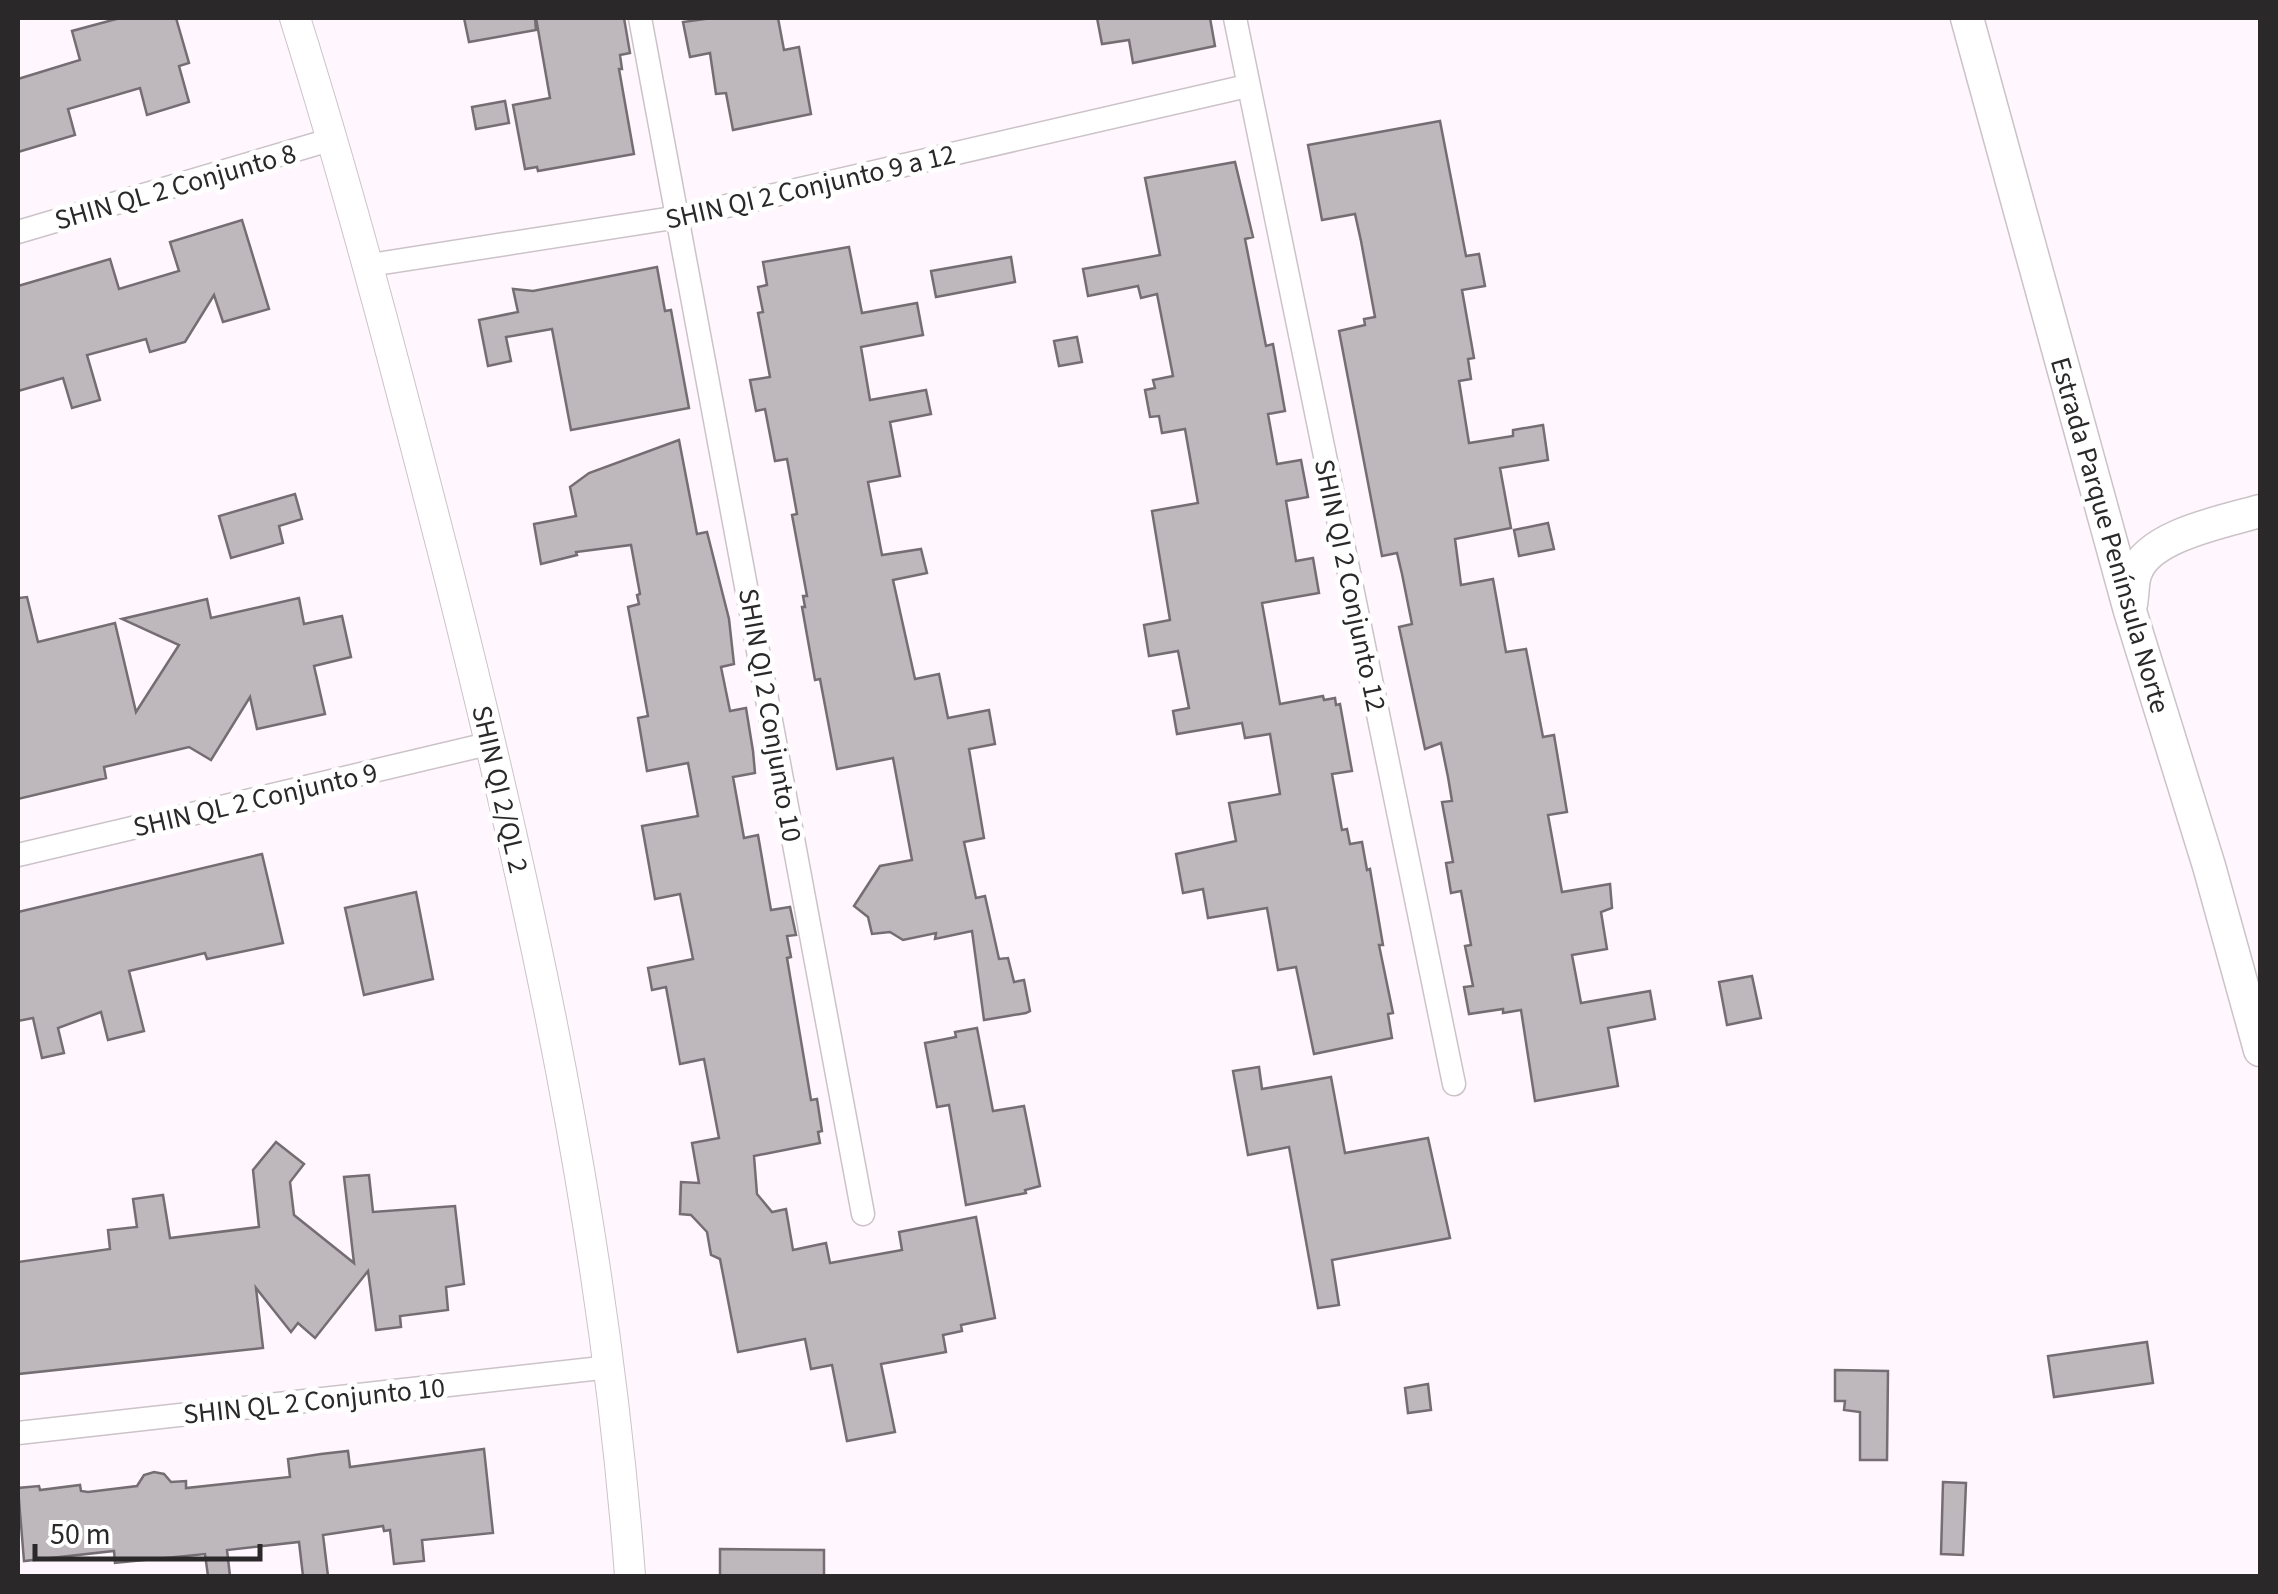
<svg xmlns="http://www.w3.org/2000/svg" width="2278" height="1594" font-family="'Source Sans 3',sans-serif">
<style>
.building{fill:#beb7bc;stroke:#746e72;stroke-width:2.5}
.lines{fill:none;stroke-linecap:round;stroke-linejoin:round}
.minor-casing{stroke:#cbc3c8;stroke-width:25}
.tertiary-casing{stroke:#cbc3c8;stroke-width:32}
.secondary-casing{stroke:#cbc3c8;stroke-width:35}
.minor{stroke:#fff;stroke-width:22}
.tertiary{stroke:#fff;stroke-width:30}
.secondary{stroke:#fff;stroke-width:32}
.labels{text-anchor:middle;stroke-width:10;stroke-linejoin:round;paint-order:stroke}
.street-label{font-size:28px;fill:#2a2829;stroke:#fff}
</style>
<rect width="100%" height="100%" fill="#fff7fd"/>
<g class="building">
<polygon points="120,18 176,18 189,63 179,66 189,102 147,115 140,88 68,109 75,135 18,152 18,79 80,60 72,31"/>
<polygon points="464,18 535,18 536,30 469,42"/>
<polygon points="536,18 624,18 630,53 620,55 622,69 619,69 634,154 538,171 537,167 525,169 513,105 550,98"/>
<polygon points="712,18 778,18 784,50 799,47 811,114 733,130 726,93 716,94 710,53 690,57 683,22"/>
<polygon points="1097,18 1210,18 1215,46 1133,63 1129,40 1102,44"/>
<polygon points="505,101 509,123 476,129 472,107"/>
<polygon points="1440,121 1466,256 1479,254 1485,286 1462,290 1474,358 1468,359 1471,379 1459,381 1469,443 1513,436 1513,430 1543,425 1548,460 1500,468 1511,528 1455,539 1461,585 1493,579 1506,652 1526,649 1543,737 1554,735 1567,812 1548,815 1562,892 1610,884 1612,908 1601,912 1607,949 1572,955 1581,1003 1650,991 1655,1019 1608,1028 1618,1086 1535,1101 1521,1010 1503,1013 1503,1009 1469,1014 1464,987 1473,986 1465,946 1471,945 1461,891 1451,893 1446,863 1453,862 1442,802 1452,801 1448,777 1441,743 1425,749 1399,627 1412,624 1402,574 1397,553 1382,556 1339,331 1365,325 1364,319 1375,317 1361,241 1355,214 1322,220 1308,145"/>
<polygon points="1235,162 1253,237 1245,239 1266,346 1273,344 1285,411 1268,414 1277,464 1301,460 1308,497 1286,501 1296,561 1313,558 1319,593 1262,603 1280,704 1323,696 1324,700 1335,698 1336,705 1340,704 1352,771 1332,774 1342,830 1347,829 1350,844 1362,842 1367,870 1370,869 1383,945 1379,945 1393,1013 1388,1014 1392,1038 1314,1054 1296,967 1278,970 1267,908 1208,918 1203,889 1183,893 1176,854 1236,841 1229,803 1280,794 1270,734 1245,738 1242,723 1177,734 1173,711 1189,708 1178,651 1149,656 1144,625 1170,620 1152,511 1198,503 1185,429 1162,433 1159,416 1150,417 1145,390 1155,388 1153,380 1173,376 1157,294 1141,298 1138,286 1088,296 1083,269 1160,255 1145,178"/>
<polygon points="242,220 269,309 223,322 214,295 185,342 150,352 146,339 87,355 100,400 72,408 63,378 18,391 18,286 110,259 119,289 179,271 170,242"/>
<polygon points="849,247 862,313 917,303 923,335 861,347 870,400 926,390 931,414 890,422 900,476 868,482 882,555 921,549 927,573 893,580 915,679 939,674 948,718 989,710 995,744 969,749 984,838 964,842 976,898 985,896 999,959 1008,958 1014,982 1024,980 1030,1011 1026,1013 984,1020 972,931 935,939 936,933 903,940 890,932 872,934 868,917 854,906 880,866 912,860 893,758 837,769 820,679 815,680 802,607 805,607 803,596 807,596 792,515 797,514 787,459 775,461 765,409 756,411 750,380 770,377 758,313 763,312 758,287 767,285 763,262"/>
<polygon points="1011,257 1015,282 936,297 931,271"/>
<polygon points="657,267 665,311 671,310 689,408 571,430 552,329 506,337 511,361 488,366 479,320 518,312 513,289 533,291"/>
<polygon points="1077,337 1082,362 1059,366 1054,341"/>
<polygon points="679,440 697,534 707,532 729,619 734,664 721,667 730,711 746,708 753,751 755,773 733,777 744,838 758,835 771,910 790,907 796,935 787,936 791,957 787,958 811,1100 817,1099 822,1131 818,1132 820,1143 754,1156 757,1194 772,1212 786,1209 793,1250 826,1243 830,1263 902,1250 899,1232 976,1217 995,1318 961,1325 962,1331 943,1335 946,1352 881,1364 895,1432 847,1441 832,1365 811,1369 805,1339 738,1352 720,1259 711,1255 707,1232 691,1215 680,1214 681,1182 699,1183 692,1143 719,1138 704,1059 680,1064 666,987 652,990 648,968 693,959 680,894 655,899 642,826 698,816 688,763 647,771 638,718 648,716 628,607 639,604 637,595 640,594 631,545 576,552 577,555 541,564 534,524 576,516 570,487 589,473"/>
<polygon points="295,494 302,519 279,526 283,543 231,558 219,516"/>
<polygon points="1548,523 1554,549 1519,556 1514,530"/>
<polygon points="27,597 38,642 115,623 136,712 179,645 122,619 207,599 211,618 299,598 304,624 342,616 351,657 314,666 325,714 257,729 250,697 211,760 189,747 104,767 106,778 18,799 18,598"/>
<polygon points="262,854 283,943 207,959 205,953 129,971 144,1031 108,1040 101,1012 58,1028 64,1053 42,1058 33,1018 18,1021 18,912"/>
<polygon points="416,892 433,979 364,995 345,908"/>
<polygon points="1752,976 1761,1018 1727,1025 1719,982"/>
<polygon points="977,1028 993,1111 1024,1106 1040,1186 1025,1190 1026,1193 966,1205 949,1105 937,1107 925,1043 956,1037 955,1032"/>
<polygon points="1259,1067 1262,1089 1331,1077 1345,1153 1428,1138 1450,1238 1332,1260 1339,1305 1318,1308 1289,1147 1248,1155 1233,1071"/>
<polygon points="276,1142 304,1164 290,1182 294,1215 354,1263 344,1177 369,1175 373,1212 455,1206 464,1284 446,1287 448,1310 400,1316 401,1327 376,1330 368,1271 315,1338 298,1323 291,1332 256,1288 263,1348 18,1374 18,1262 110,1249 108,1230 137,1227 133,1199 163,1195 170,1238 259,1227 253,1170"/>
<polygon points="2147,1342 2153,1383 2054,1397 2048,1356"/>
<polygon points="1835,1370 1888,1371 1887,1460 1860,1460 1860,1412 1844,1410 1845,1401 1835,1401"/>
<polygon points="1428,1384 1431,1410 1408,1413 1405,1388"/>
<polygon points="484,1449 493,1533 422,1540 424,1561 394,1564 390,1530 384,1531 383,1526 323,1535 328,1576 303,1576 299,1542 227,1550 230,1576 208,1576 205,1554 115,1563 114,1551 24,1561 18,1488 39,1486 40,1490 80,1485 81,1491 88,1492 137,1486 144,1475 154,1472 164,1474 171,1482 186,1481 186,1488 290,1477 288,1459 321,1454 348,1451 350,1467"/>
<polygon points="1943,1482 1966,1483 1963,1555 1941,1554"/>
<polygon points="720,1549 824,1550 824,1576 720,1576"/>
</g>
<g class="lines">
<defs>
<g id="minor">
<polyline points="640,18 863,1214"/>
<polyline points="1235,18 1454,1084"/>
<polyline points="18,232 333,139"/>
<polyline points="370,265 679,217 1247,86"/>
<polyline points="18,855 492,743"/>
<polyline points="18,1433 610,1367"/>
</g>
<path id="tertiary" d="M295 18C353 202 401 388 449 575 532 904 605 1237 630 1576"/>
<g id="secondary">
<polyline points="1967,18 2130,611 2209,866 2260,1050"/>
<path d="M2131 604C2133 594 2132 581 2136 572 2149 535 2226 521 2260 511"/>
</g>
</defs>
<use href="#minor" class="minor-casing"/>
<use href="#tertiary" class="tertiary-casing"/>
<use href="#secondary" class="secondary-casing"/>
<use href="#minor" class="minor"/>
<use href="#tertiary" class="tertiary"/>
<use href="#secondary" class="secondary"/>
</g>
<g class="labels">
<g class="street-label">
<text transform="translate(175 186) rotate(-16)" y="10">SHIN QL 2 Conjunto 8</text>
<text transform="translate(810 186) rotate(-13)" y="10">SHIN QI 2 Conjunto 9 a 12</text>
<text transform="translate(2111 535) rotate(74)" y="10">Estrada Parque Península Norte</text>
<text transform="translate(1351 585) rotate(78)" y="10">SHIN QI 2 Conjunto 12</text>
<text transform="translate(771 715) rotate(80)" y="10">SHIN QI 2 Conjunto 10</text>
<text transform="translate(501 789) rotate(77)" y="10">SHIN QI 2/QL 2</text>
<text transform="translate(255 799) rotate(-13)" y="10">SHIN QL 2 Conjunto 9</text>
<text transform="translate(314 1400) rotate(-6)" y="10">SHIN QL 2 Conjunto 10</text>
</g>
</g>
<rect width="2278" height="1594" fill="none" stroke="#2a2829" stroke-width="40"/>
<path d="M35 1544v15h225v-15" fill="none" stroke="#2a2829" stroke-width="5"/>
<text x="50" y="1544" font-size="30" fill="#2a2829" stroke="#ffffff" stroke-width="8" paint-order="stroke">50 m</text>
</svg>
